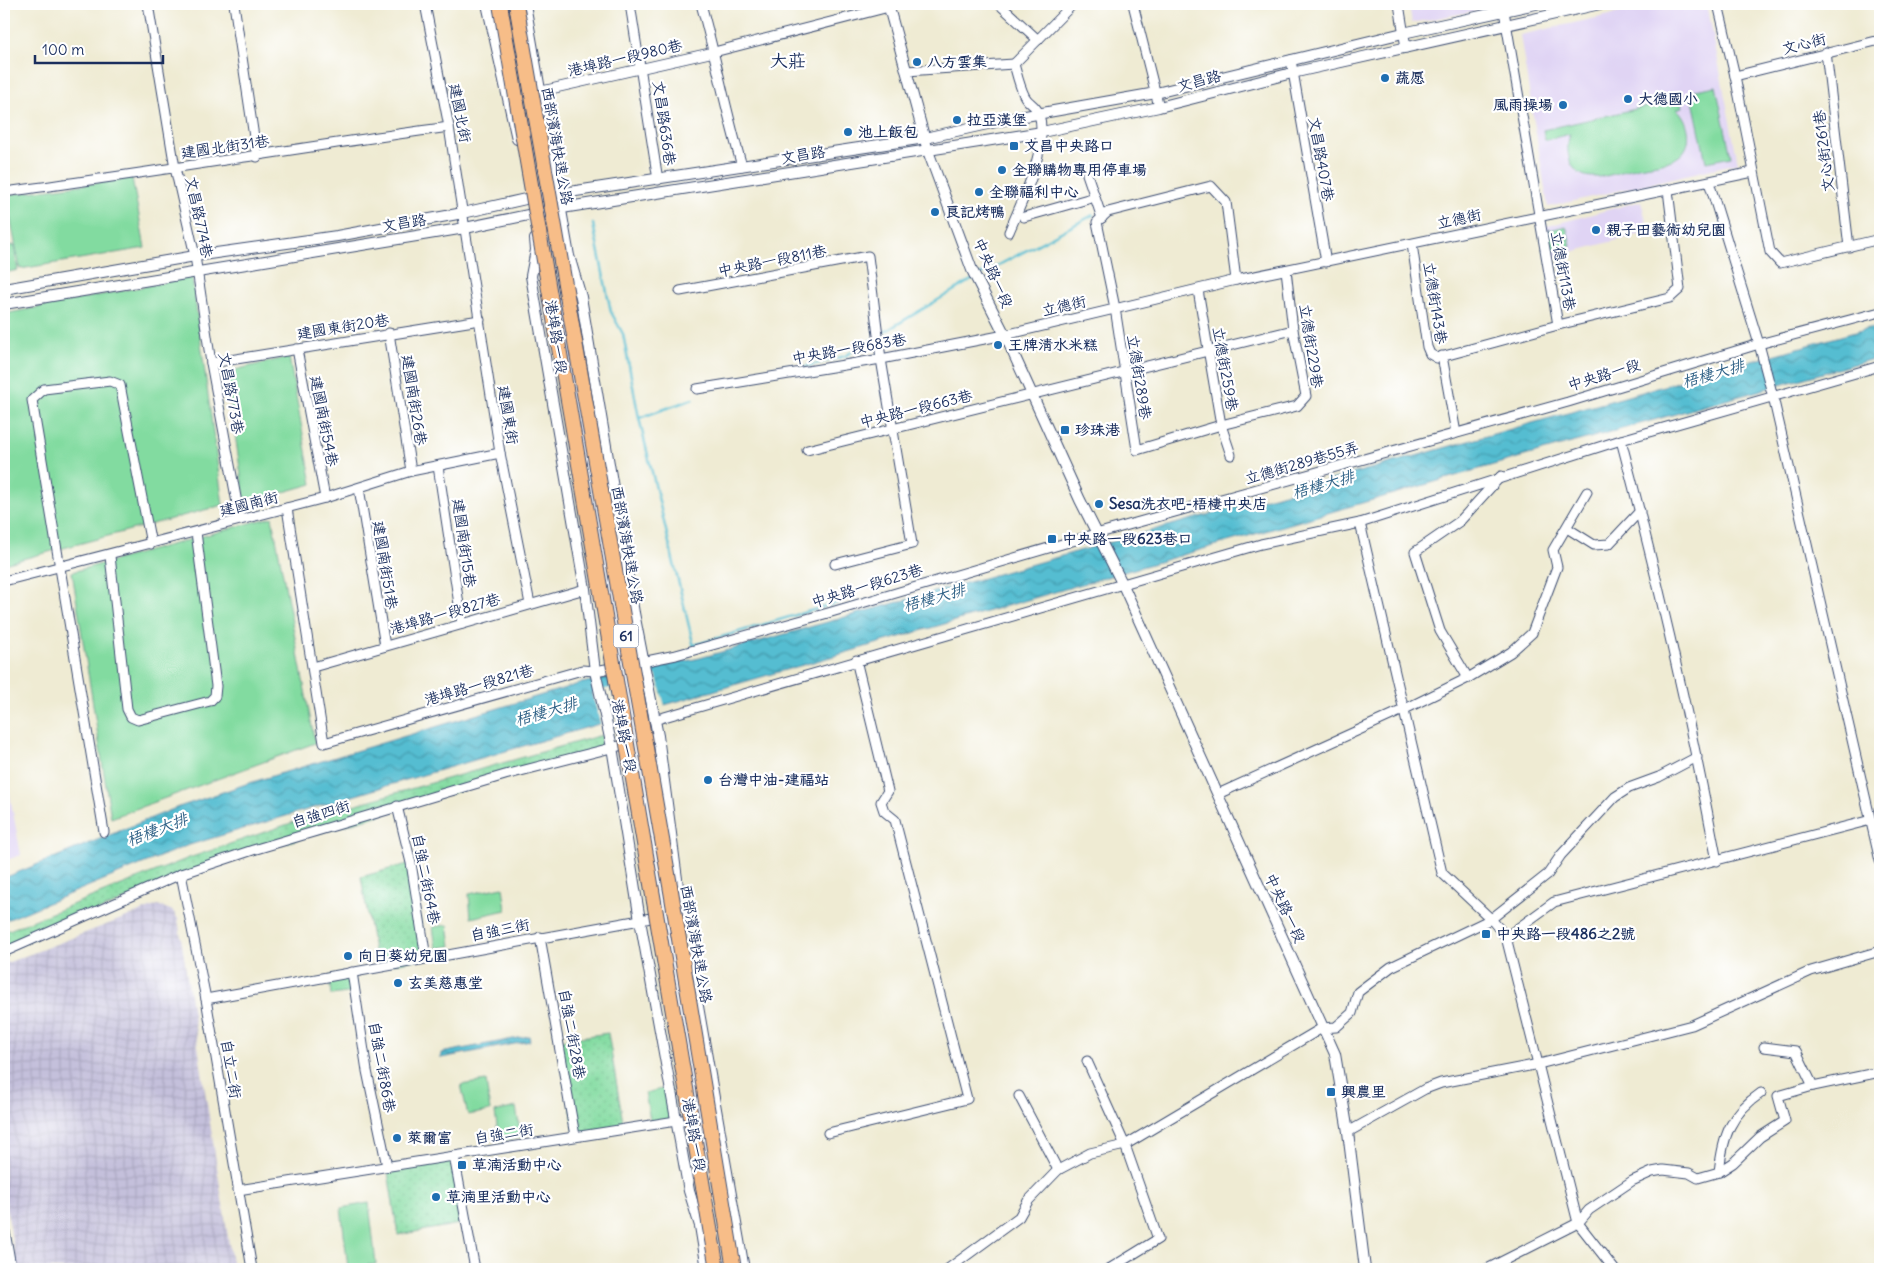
<svg xmlns="http://www.w3.org/2000/svg" width="1884" height="1273" font-family="Delius,'LXGW WenKai TC',sans-serif">
<style>
.built{fill:#e0d4f4}
.industrial{fill:url(#industrial-grid)}
.grass{fill:#82dba0;stroke:#4e857f}
.park{fill:url(#park-dots);stroke:#4e857f}
.water{fill:url(#water-waves);stroke:#387698}
.pier{fill:#efebd3}
.lines{fill:none;stroke-linecap:round;stroke-linejoin:round}
.stream{stroke:#54bdd1;stroke-width:2.5}
.minor-casing{stroke:#3b4b70;stroke-width:11}
.tertiary-casing{stroke:#3b4b70;stroke-width:12}
.minor{stroke:#fff;stroke-width:9}
.tertiary{stroke:#fff;stroke-width:10}
.trunk-bridge-casing{stroke:#3b4b70;stroke-width:16;stroke-linecap:butt}
.trunk-bridge{stroke:#f7bd88;stroke-width:14}
.poi-dot{fill:#1f6fb2;stroke:#fff;stroke-width:2}
.labels{text-anchor:middle;stroke-width:4.5;stroke-linejoin:round;paint-order:stroke}
.shield{fill:#fff;stroke:#5f6d8e;stroke-width:1}
.shield-label{font-size:14px;font-weight:bold;fill:#1b2f5e}
.street-label{font-size:15px;fill:#1b2f5e;stroke:#fff}
.poi-label{font-size:15px;font-weight:bold;fill:#1b2f5e;stroke:#fff;text-anchor:start}
.water-label{font-size:16px;font-style:italic;fill:#2f6186;stroke:#fff}
.quarter-label{font-size:18px;fill:#1b2f5e;stroke:#fff}
</style>
<defs>
<pattern id="industrial-grid" width="8" height="8" patternUnits="userSpaceOnUse" patternTransform="scale(1.25)"><rect width="8" height="8" fill="#c4c0db"/><path d="M0 4h8M4 0v8" fill="none" stroke="#a8a5be"/></pattern>
<pattern id="park-dots" width="8" height="8" patternUnits="userSpaceOnUse" patternTransform="scale(1.25)"><rect width="8" height="8" fill="#82dba0"/><path d="M2 2h.1M6 6h.1" fill="none" stroke="#70bc8c" stroke-width="1.8" stroke-linecap="round"/></pattern>
<pattern id="water-waves" width="16" height="10" patternUnits="userSpaceOnUse" patternTransform="scale(1.25)"><rect width="16" height="10" fill="#54bdd1"/><path d="M0 5q4-4 8 0t8 0" fill="none" stroke="#459aad"/></pattern>
</defs>
<rect width="100%" height="100%" fill="#fff"/>
<filter id="ink" filterUnits="userSpaceOnUse"><feTurbulence type="fractalNoise" baseFrequency=".02" numOctaves="2"/><feDisplacementMap in="SourceGraphic" scale="10" xChannelSelector="R" yChannelSelector="G"/><feConvolveMatrix kernelMatrix="1 2 1 2 8 2 1 2 1" color-interpolation-filters="sRGB"/></filter>
<filter id="wash" filterUnits="userSpaceOnUse"><feTurbulence type="fractalNoise" baseFrequency=".0096" numOctaves="4" result="noise"/><feDisplacementMap in="SourceGraphic" scale="20" xChannelSelector="R" yChannelSelector="G"/><feGaussianBlur stdDeviation="1.12" result="paint"/><feColorMatrix in="noise" values="0 0 0 0 0 0 0 0 0 0 0 0 0 0 0 0 0 1.4 0 .05"/><feComposite in="paint" operator="in"/></filter>
<g filter="url(#wash)">
<rect width="100%" height="100%" fill="#efebd3"/>
<g class="built">
<polygon points="1409,4 1511,4 1412,23"/>
<polygon points="1659,4 1707,4 1738,163 1548,207 1520,35"/>
<polygon points="1641,201 1649,232 1548,258 1544,227"/>
<polygon points="4,764 21,855 4,861"/>
</g>
<polygon class="industrial" points="158,905 173,911 178,919 233,1269 17,1269 4,1192 4,964"/>
<g class="grass">
<polygon points="1716,86 1731,157 1706,162 1691,91"/>
<path d="M1680 99 1682 107 1677 109C1690 121 1695 148 1676 158 1665 164 1649 165 1638 167 1624 170 1607 178 1593 177 1570 177 1564 152 1570 134L1545 140 1543 130Z"/>
<polygon points="132,178 145,248 20,269 6,195"/>
<polygon points="1566,226 1571,246 1550,251 1546,231"/>
<polygon points="14,245 18,270 4,273 4,247"/>
<polygon points="192,277 223,505 4,564 4,314"/>
<polygon points="289,357 312,484 245,503 226,372"/>
<polygon points="272,517 315,743 111,818 72,572"/>
<polygon points="503,887 506,910 471,918 469,894"/>
<polygon points="448,925 451,946 436,948 433,927"/>
<polygon points="352,972 355,992 331,995 329,976"/>
<polygon points="486,1081 490,1111 468,1115 461,1085"/>
<polygon points="670,1087 676,1121 651,1125 645,1093"/>
<polygon points="516,1107 521,1137 499,1141 495,1112"/>
<polygon points="369,1203 376,1264 348,1268 341,1208"/>
</g>
<g class="park">
<polygon points="602,735 601,749 195,870 4,951 4,932 189,858 300,820"/>
<polygon points="411,863 426,958 377,967 361,877"/>
<polygon points="608,1033 624,1128 575,1136 560,1040"/>
<polygon points="454,1156 465,1223 398,1235 387,1166"/>
</g>
<g class="water">
<polygon points="1869,328 1880,330 1880,357 1514,459 416,777 186,846 4,921 4,878 176,808 249,783 582,683 700,658"/>
<polygon points="529,1036 530,1041 441,1058 441,1053"/>
</g>
<polygon class="pier" points="656,675 665,706 601,725 592,693"/>
<g class="lines">
<g class="stream">
<polyline points="593,224 611,312 623,334 639,418 694,647"/>
<polyline points="978,276 1093,215"/>
<polyline points="881,334 973,279"/>
<polyline points="804,367 845,356 876,337"/>
<polyline points="639,418 693,399"/>
<polyline points="694,645 840,602"/>
</g>
</g>
</g>
<g filter="url(#ink)">
<g class="lines">
<defs>
<g id="minor">
<polyline points="148,4 175,168 195,256 211,363 240,519"/>
<polyline points="234,4 257,157"/>
<polyline points="425,4 449,127 500,453 530,604"/>
<polyline points="630,4 658,180"/>
<path d="M701 4C716 58 726 112 742 166"/>
<polyline points="999,4 1038,40"/>
<polyline points="1133,4 1159,107"/>
<polyline points="1399,4 1406,48"/>
<polyline points="1718,4 1735,76 1770,252 1780,263 1880,239"/>
<polyline points="1504,11 1558,325 1670,298 1680,289 1668,190"/>
<polyline points="1826,52 1849,247"/>
<polyline points="1291,60 1326,262"/>
<polyline points="1014,64 1073,4"/>
<polyline points="906,71 1014,64"/>
<polyline points="1735,76 1880,40"/>
<polyline points="542,91 714,52 889,7"/>
<polyline points="1087,174 1102,218"/>
<polyline points="1709,182 1759,344 1773,397 1880,861"/>
<path d="M4 192C153 173 300 147 449 127"/>
<polyline points="1024,217 1095,197"/>
<path d="M1009 232C1022 201 1049 148 1039 114 1036 105 1029 104 1025 97 1020 88 1017 75 1014 64"/>
<polyline points="1412,244 1427,347 1430,354 1437,358 1558,325"/>
<polyline points="1236,280 1226,202 1211,186 1108,212 1097,222 1115,308 1137,450 1221,425 1297,406 1306,396 1293,330 1286,270"/>
<polyline points="1198,290 1221,425 1231,455"/>
<polyline points="680,291 868,256 881,359 912,544 835,564"/>
<polyline points="389,333 411,471"/>
<polyline points="297,349 325,498"/>
<polyline points="1442,356 1456,433"/>
<polyline points="211,363 480,320"/>
<polyline points="697,389 881,359 1005,335 1236,280 1753,172"/>
<path d="M1621 440C1658 579 1690 719 1717 861"/>
<polyline points="807,450 1293,330"/>
<polyline points="438,466 462,624"/>
<polyline points="359,488 385,646"/>
<polyline points="287,508 324,743 582,670 595,671 617,667"/>
<polyline points="1360,523 1442,873 1491,919 1506,937 1578,1223 1614,1269"/>
<polyline points="1567,528 1594,545 1609,544 1640,511"/>
<polyline points="110,556 127,709 131,717 138,720 210,701 215,696 216,686 196,532"/>
<polyline points="4,581 325,498 411,471 500,453"/>
<polyline points="637,663 676,655 828,613 1096,534 1568,402 1759,344 1880,312"/>
<polyline points="313,667 585,589"/>
<polyline points="1468,678 1440,631 1415,552 1460,521 1501,476"/>
<polyline points="654,720 1261,544 1360,523 1621,440 1880,366"/>
<polyline points="1218,794 1403,710 1468,678 1511,652 1532,633 1557,567 1553,550 1587,492"/>
<polyline points="397,806 411,863 426,958"/>
<polyline points="104,832 32,400 44,389 110,381 120,385 151,544"/>
<polyline points="181,874 206,999 252,1269"/>
<polyline points="540,937 575,1136"/>
<polyline points="1506,937 1554,902 1871,820"/>
<polyline points="4,952 181,874 253,850 505,775 658,736"/>
<polyline points="352,972 367,1071 387,1166"/>
<polyline points="206,999 662,916"/>
<polyline points="1764,1047 1796,1051 1813,1086"/>
<polyline points="1087,1061 1125,1145 1158,1239 1109,1269"/>
<polyline points="1019,1096 1058,1170"/>
<polyline points="1348,1132 1425,1089 1441,1083 1539,1064 1692,1025 1811,971 1880,951"/>
<polyline points="828,1133 967,1099 895,820 884,811 881,802 888,791 856,660"/>
<polyline points="454,1156 475,1269"/>
<path d="M1719 1172C1723 1136 1730 1114 1761 1093"/>
<polyline points="238,1190 695,1118"/>
<polyline points="948,1269 1019,1217 1028,1201 1058,1170 1090,1153 1125,1145 1322,1028 1336,1027 1352,1013 1358,992 1391,967 1491,919 1548,874 1561,855 1615,797 1629,788 1659,777 1697,757"/>
<polyline points="1487,1269 1578,1223 1589,1210 1632,1181 1652,1172 1663,1170 1689,1173 1698,1178 1719,1172 1733,1163 1760,1137 1785,1121 1778,1096 1813,1086 1880,1072"/>
</g>
<g id="tertiary">
<polyline points="487,4 517,139"/>
<polyline points="525,4 569,256 581,297 634,613 658,736 683,924"/>
<polyline points="888,4 928,151 972,270 1005,335 1080,500 1123,585 1335,1054 1348,1132 1365,1269"/>
<polyline points="535,239 536,250 531,276 585,589 595,671 612,747 640,920 689,1191 700,1226 707,1269"/>
<polyline points="4,289 195,256 337,236 463,213 530,198 925,138 1014,118 1156,93 1403,33 1536,4"/>
<polyline points="557,303 567,336 704,1146 703,1165"/>
<polyline points="4,304 465,228 562,208 1042,132 1159,107 1292,73 1600,4"/>
<polyline points="689,955 744,1269"/>
<polyline points="4,1229 11,1269"/>
</g>
</defs>
<use href="#minor" class="minor-casing"/>
<use href="#tertiary" class="tertiary-casing"/>
<use href="#minor" class="minor"/>
<use href="#tertiary" class="tertiary"/>
<defs>
<g id="trunk-bridge">
<polyline points="500,4 717,1269"/>
<polyline points="516,4 671,891 734,1269"/>
</g>
</defs>
<use href="#trunk-bridge" class="trunk-bridge-casing"/>
<use href="#trunk-bridge" class="trunk-bridge"/>
</g>
</g>
<g class="poi-dot">
<circle cx="917" cy="62" r="5"/>
<circle cx="1385" cy="78" r="5"/>
<circle cx="1628" cy="99" r="5"/>
<circle cx="1563" cy="105" r="5"/>
<circle cx="957" cy="120" r="5"/>
<circle cx="848" cy="132" r="5"/>
<rect x="1009" y="141" width="10" height="10" rx="2.5"/>
<circle cx="1002" cy="170" r="5"/>
<circle cx="979" cy="192" r="5"/>
<circle cx="935" cy="212" r="5"/>
<circle cx="1596" cy="230" r="5"/>
<circle cx="998" cy="345" r="5"/>
<rect x="1060" y="425" width="10" height="10" rx="2.5"/>
<circle cx="1099" cy="504" r="5"/>
<rect x="1047" y="534" width="10" height="10" rx="2.5"/>
<circle cx="708" cy="780" r="5"/>
<rect x="1481" y="929" width="10" height="10" rx="2.5"/>
<circle cx="348" cy="956" r="5"/>
<circle cx="398" cy="983" r="5"/>
<rect x="1326" y="1087" width="10" height="10" rx="2.5"/>
<circle cx="397" cy="1138" r="5"/>
<rect x="457" y="1160" width="10" height="10" rx="2.5"/>
<circle cx="436" cy="1197" r="5"/>
</g>
<g class="labels">
<rect class="shield" x="613.5" y="624.5" width="25" height="23" rx="4"/>
<g class="shield-label">
<text x="626" y="641">61</text>
</g>
<g class="street-label">
<text transform="translate(1804 44) rotate(-14)" y="5">文心街</text>
<text transform="translate(625 58) rotate(-13)" y="5">港埠路一段980巷</text>
<text transform="translate(1199 81) rotate(-15)" y="5">文昌路</text>
<text transform="translate(460 113) rotate(79)" y="5">建國北街</text>
<text transform="translate(664 123) rotate(82)" y="5">文昌路636巷</text>
<text transform="translate(557 146) rotate(80)" y="5">西部濱海快速公路</text>
<text transform="translate(225 147) rotate(-8)" y="5">建國北街31巷</text>
<text transform="translate(1824 151) rotate(-97)" y="5">文心街261巷</text>
<text transform="translate(803 155) rotate(-9)" y="5">文昌路</text>
<text transform="translate(1321 159) rotate(80)" y="5">文昌路407巷</text>
<text transform="translate(199 217) rotate(78)" y="5">文昌路774巷</text>
<text transform="translate(1459 219) rotate(-12)" y="5">立德街</text>
<text transform="translate(404 223) rotate(-9)" y="5">文昌路</text>
<text transform="translate(772 261) rotate(-11)" y="5">中央路一段811巷</text>
<text transform="translate(1563 271) rotate(80)" y="5">立德街113巷</text>
<text transform="translate(993 273) rotate(66)" y="5">中央路一段</text>
<text transform="translate(1435 303) rotate(81)" y="5">立德街143巷</text>
<text transform="translate(1064 306) rotate(-13)" y="5">立德街</text>
<text transform="translate(343 327) rotate(-9)" y="5">建國東街20巷</text>
<text transform="translate(556 337) rotate(81)" y="5">港埠路一段</text>
<text transform="translate(1311 346) rotate(81)" y="5">立德街229巷</text>
<text transform="translate(849 349) rotate(-10)" y="5">中央路一段683巷</text>
<text transform="translate(1225 369) rotate(80)" y="5">立德街259巷</text>
<text transform="translate(1604 375) rotate(-17)" y="5">中央路一段</text>
<text transform="translate(1139 377) rotate(81)" y="5">立德街289巷</text>
<text transform="translate(231 393) rotate(80)" y="5">文昌路773巷</text>
<text transform="translate(414 400) rotate(81)" y="5">建國南街26巷</text>
<text transform="translate(916 409) rotate(-14)" y="5">中央路一段663巷</text>
<text transform="translate(508 415) rotate(81)" y="5">建國東街</text>
<text transform="translate(324 421) rotate(79)" y="5">建國南街54巷</text>
<text transform="translate(1302 463) rotate(-16)" y="5">立德街289巷55弄</text>
<text transform="translate(249 504) rotate(-14)" y="5">建國南街</text>
<text transform="translate(464 543) rotate(82)" y="5">建國南街15巷</text>
<text transform="translate(627 545) rotate(80)" y="5">西部濱海快速公路</text>
<text transform="translate(385 565) rotate(81)" y="5">建國南街51巷</text>
<text transform="translate(867 586) rotate(-17)" y="5">中央路一段623巷</text>
<text transform="translate(445 614) rotate(-16)" y="5">港埠路一段827巷</text>
<text transform="translate(479 685) rotate(-16)" y="5">港埠路一段821巷</text>
<text transform="translate(624 736) rotate(79)" y="5">港埠路一段</text>
<text transform="translate(321 814) rotate(-17)" y="5">自強四街</text>
<text transform="translate(426 879) rotate(79)" y="5">自強二街64巷</text>
<text transform="translate(1285 908) rotate(65)" y="5">中央路一段</text>
<text transform="translate(500 930) rotate(-11)" y="5">自強三街</text>
<text transform="translate(696 944) rotate(80)" y="5">西部濱海快速公路</text>
<text transform="translate(572 1034) rotate(80)" y="5">自強二街28巷</text>
<text transform="translate(382 1067) rotate(80)" y="5">自強二街86巷</text>
<text transform="translate(231 1069) rotate(81)" y="5">自立二街</text>
<text transform="translate(504 1134) rotate(-9)" y="5">自強二街</text>
<text transform="translate(694 1135) rotate(80)" y="5">港埠路一段</text>
</g>
<g class="poi-label">
<text x="927" y="67">八方雲集</text>
<text x="1395" y="83">蔬愿</text>
<text x="1638" y="104">大德國小</text>
<text x="1553" y="110" text-anchor="end">風雨操場</text>
<text x="967" y="125">拉亞漢堡</text>
<text x="858" y="137">池上飯包</text>
<text x="1024" y="151">文昌中央路口</text>
<text x="1012" y="175">全聯購物專用停車場</text>
<text x="989" y="197">全聯福利中心</text>
<text x="945" y="217">良記烤鴨</text>
<text x="1606" y="235">親子田藝術幼兒園</text>
<text x="1008" y="350">王牌清水米糕</text>
<text x="1075" y="435">珍珠港</text>
<text x="1109" y="509">Sesa洗衣吧-梧棲中央店</text>
<text x="1062" y="544">中央路一段623巷口</text>
<text x="718" y="785">台灣中油-建福站</text>
<text x="1496" y="939">中央路一段486之2號</text>
<text x="358" y="961">向日葵幼兒園</text>
<text x="408" y="988">玄美慈惠堂</text>
<text x="1341" y="1097">興農里</text>
<text x="407" y="1143">萊爾富</text>
<text x="472" y="1170">草湳活動中心</text>
<text x="446" y="1202">草湳里活動中心</text>
</g>
<g class="water-label">
<text transform="translate(1713 373) rotate(-16)" y="6">梧棲大排</text>
<text transform="translate(1323 484) rotate(-16)" y="6">梧棲大排</text>
<text transform="translate(934 597) rotate(-16)" y="6">梧棲大排</text>
<text transform="translate(546 711) rotate(-16)" y="6">梧棲大排</text>
<text transform="translate(157 829) rotate(-21)" y="6">梧棲大排</text>
</g>
<g class="quarter-label">
<text x="788" y="67">大莊</text>
</g>
</g>
<rect width="1884" height="1273" fill="none" stroke="#fff" stroke-width="20"/>
<path d="M35 55v8h128v-8" fill="none" stroke="#1b2f5e" stroke-width="2.5"/>
<text x="42" y="55" font-size="15" fill="#1b2f5e" stroke="#ffffff" stroke-width="4" paint-order="stroke">100 m</text>
</svg>
